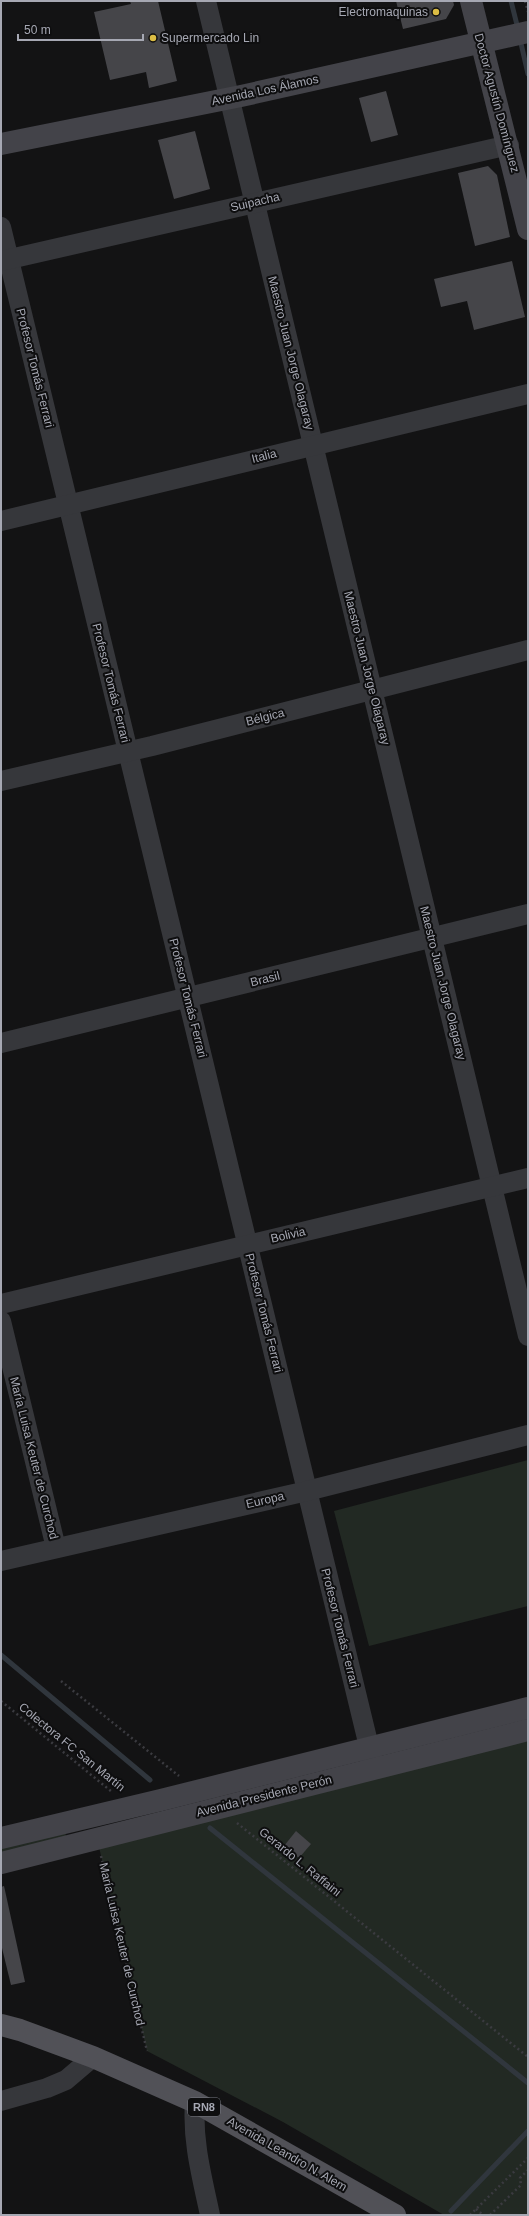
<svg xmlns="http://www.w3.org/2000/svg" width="529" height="2216" font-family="Helvetica,sans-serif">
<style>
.green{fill:#222923}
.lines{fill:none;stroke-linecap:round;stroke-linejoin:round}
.stream{stroke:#30363d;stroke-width:5}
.building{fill:#454549}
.path{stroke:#3b3b40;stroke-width:2.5;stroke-dasharray:2 3;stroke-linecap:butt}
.street{stroke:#36373b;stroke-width:20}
.secondary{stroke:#434349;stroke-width:22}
.primary{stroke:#515157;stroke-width:22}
.poi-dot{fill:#dcbd44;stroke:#0e0e0f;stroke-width:1.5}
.labels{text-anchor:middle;stroke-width:4;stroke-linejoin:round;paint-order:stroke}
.shield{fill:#0e0e0f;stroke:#787a82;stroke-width:1}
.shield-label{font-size:11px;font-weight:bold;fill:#a6a8b3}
.poi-label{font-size:12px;fill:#a6a8b3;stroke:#0e0e0f;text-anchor:end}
.street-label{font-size:12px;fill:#a6a8b3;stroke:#0e0e0f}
</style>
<rect width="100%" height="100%" fill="#131314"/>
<g class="green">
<polygon points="528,1460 528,1606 369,1646 334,1511"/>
<polygon points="528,1739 528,2215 444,2215 283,2122 147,2051 99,1847"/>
<polygon points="65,1832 67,1839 1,1854 1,1847"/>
</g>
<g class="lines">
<g class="stream">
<polyline points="511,1 518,29"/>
<polyline points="520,39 528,74"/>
<polyline points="1,1655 150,1780"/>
<polyline points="210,1828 528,2083"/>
<polyline points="451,2211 528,2131"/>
</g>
</g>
<g class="building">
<polygon points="130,1 158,1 177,81 149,88 146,72 110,80 94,12 131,4"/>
<polygon points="396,1 453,1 454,5 446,19 403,29"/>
<polygon points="386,91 398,135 371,142 359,98"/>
<polygon points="195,131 210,189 174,199 158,140"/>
<polygon points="488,166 497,175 510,237 475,246 458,173"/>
<polygon points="512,261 525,317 474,330 467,301 441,307 434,279"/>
<polygon points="296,1831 311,1844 299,1858 284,1846"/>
<polygon points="4,1886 25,1982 11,1985 1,1944 1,1887"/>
</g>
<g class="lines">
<g class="path">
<polyline points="525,1 528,12"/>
<polyline points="61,1681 179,1776"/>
<polyline points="1,1701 112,1792"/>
<polyline points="237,1823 528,2057"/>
<polyline points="101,1856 147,2051"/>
<polyline points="476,2209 483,2215"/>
<polyline points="470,2215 528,2158"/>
<polyline points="490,2215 521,2185 520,2178 528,2170"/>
</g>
<g class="street">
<polyline points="206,1 528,1336"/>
<polyline points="1,227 373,1763"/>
<polyline points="1,261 509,145"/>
<polyline points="1,521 528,394"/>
<polyline points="1,781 152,746 528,650"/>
<polyline points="1,1043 528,914"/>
<polyline points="1,1304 528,1178"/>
<polyline points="1,1321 56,1548"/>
<polyline points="1,1561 307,1491 528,1435"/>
<polyline points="1,2101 47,2088 66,2080 93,2057"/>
<path d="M195 2102C192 2141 202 2177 210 2215"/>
</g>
<g class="secondary">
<polyline points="471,1 528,229"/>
<polyline points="1,144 241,96 528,32"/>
<polyline points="1,1838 161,1800 528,1708"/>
<polyline points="1,1863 528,1730"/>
</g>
<polyline class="primary" points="1,2025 20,2030 93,2057 195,2102 395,2215"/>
</g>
<g class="poi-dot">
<circle cx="436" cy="12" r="4"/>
<circle cx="153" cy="38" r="4"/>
</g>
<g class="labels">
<rect class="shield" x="188" y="2098" width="32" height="18" rx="3"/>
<g class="shield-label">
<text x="204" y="2111">RN8</text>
</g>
<g class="poi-label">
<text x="428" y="16">Electromaquinas</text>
<text x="161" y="42" text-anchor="start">Supermercado Lin</text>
</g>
<g class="street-label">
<text transform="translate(265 90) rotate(-12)" y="4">Avenida Los Álamos</text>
<text transform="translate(497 103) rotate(75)" y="4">Doctor Agustín Domínguez</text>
<text transform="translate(255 202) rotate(-13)" y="4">Suipacha</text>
<text transform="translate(291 353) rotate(76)" y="4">Maestro Juan Jorge Olagaray</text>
<text transform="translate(35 368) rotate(76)" y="4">Profesor Tomás Ferrari</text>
<text transform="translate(264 456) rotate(-14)" y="4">Italia</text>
<text transform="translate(367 668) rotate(76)" y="4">Maestro Juan Jorge Olagaray</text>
<text transform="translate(111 683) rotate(76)" y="4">Profesor Tomás Ferrari</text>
<text transform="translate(265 717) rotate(-14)" y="4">Bélgica</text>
<text transform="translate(265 979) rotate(-14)" y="4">Brasil</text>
<text transform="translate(443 983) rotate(76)" y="4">Maestro Juan Jorge Olagaray</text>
<text transform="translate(188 998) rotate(76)" y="4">Profesor Tomás Ferrari</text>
<text transform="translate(288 1235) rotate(-13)" y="4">Bolivia</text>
<text transform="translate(264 1313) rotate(76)" y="4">Profesor Tomás Ferrari</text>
<text transform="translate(34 1458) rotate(76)" y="4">María Luisa Keuter de Curchod</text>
<text transform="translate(265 1500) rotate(-13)" y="4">Europa</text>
<text transform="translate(340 1628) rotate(76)" y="4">Profesor Tomás Ferrari</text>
<text transform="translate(72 1747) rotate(39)" y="4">Colectora FC San Martín</text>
<text transform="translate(264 1796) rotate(-14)" y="4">Avenida Presidente Perón</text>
<text transform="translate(300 1862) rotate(39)" y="4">Gerardo L. Raffaini</text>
<text transform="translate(122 1944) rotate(77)" y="4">María Luisa Keuter de Curchod</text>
<text transform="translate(287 2154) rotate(30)" y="4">Avenida Leandro N. Alem</text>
</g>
</g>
<rect width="529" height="2216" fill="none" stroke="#a6a8b3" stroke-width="4"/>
<path d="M18 34v6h125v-6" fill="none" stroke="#a6a8b3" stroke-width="2"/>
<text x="24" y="34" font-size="12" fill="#a6a8b3" stroke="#0e0e0f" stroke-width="3" paint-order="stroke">50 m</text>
</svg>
